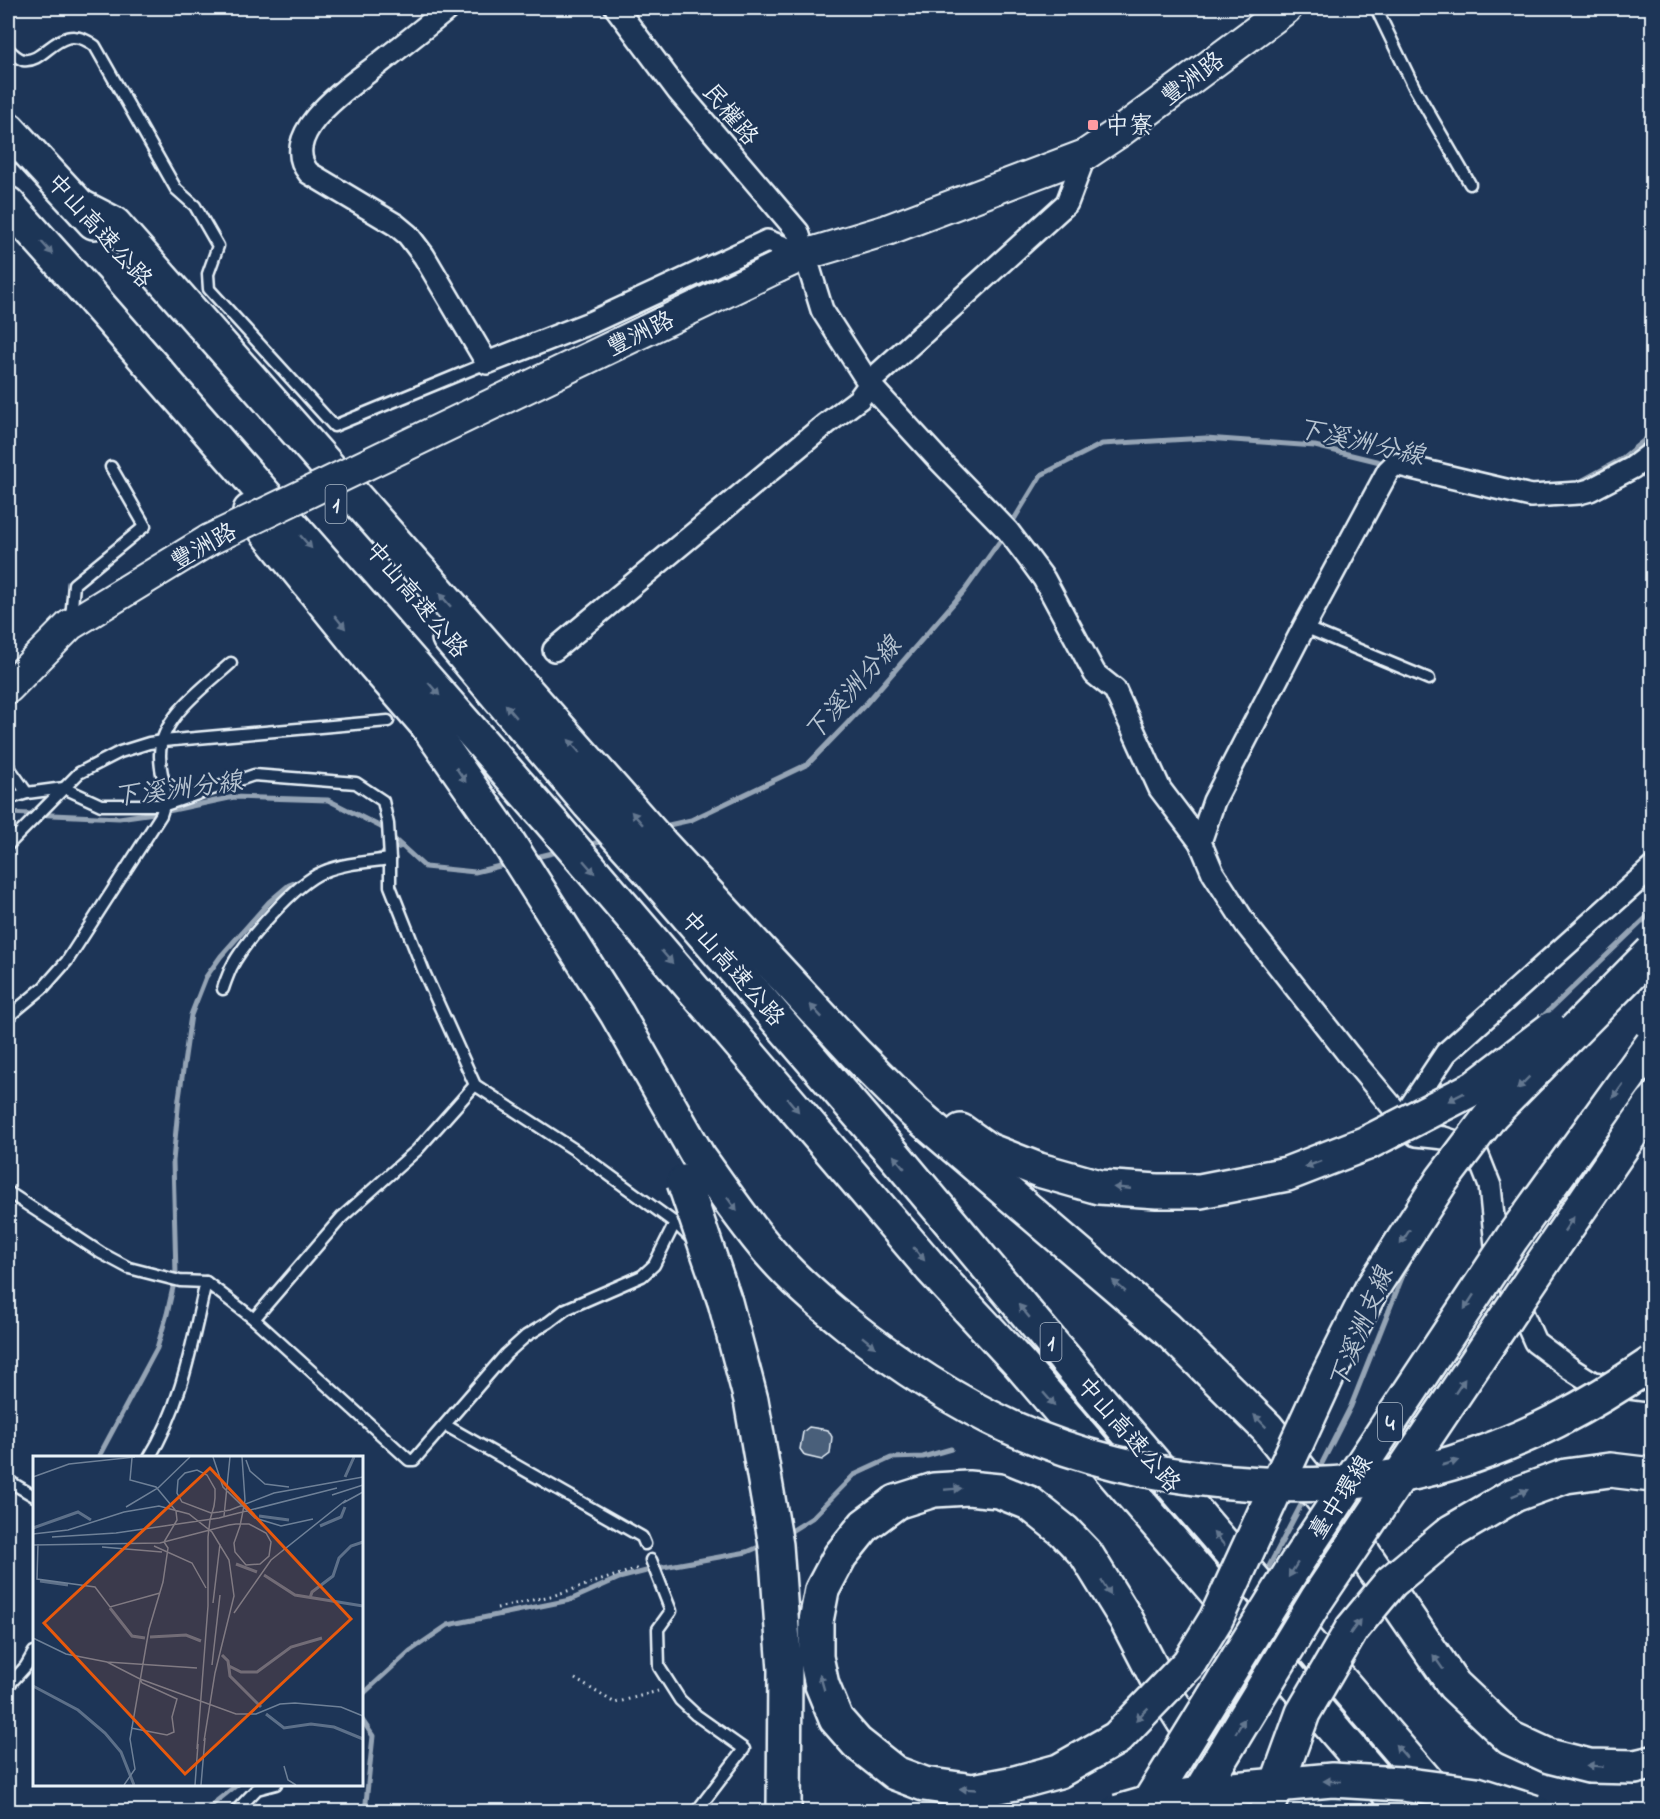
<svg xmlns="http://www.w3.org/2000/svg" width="1660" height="1819" font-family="'Indie Flower','LXGW WenKai TC',sans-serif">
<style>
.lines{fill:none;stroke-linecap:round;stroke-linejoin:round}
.stream{stroke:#95a4b5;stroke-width:5}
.building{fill:#495e7a;stroke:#e8f1f8;stroke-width:1.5}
.lane-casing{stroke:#e8f1f8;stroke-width:15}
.street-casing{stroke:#e8f1f8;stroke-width:26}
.secondary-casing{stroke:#e8f1f8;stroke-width:34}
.highway-casing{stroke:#e8f1f8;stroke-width:38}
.path{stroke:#e8f1f8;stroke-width:3;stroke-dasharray:1.5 4.5;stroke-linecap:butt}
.lane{stroke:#1d3557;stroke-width:10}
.street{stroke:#1d3557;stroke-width:21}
.secondary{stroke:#1d3557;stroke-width:30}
.highway{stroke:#1d3557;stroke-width:33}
.secondary-bridge-casing{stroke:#e8f1f8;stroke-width:34;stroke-linecap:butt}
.highway-bridge-casing{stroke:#e8f1f8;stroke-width:38;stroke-linecap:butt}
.secondary-bridge{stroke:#1d3557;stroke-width:30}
.highway-bridge{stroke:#1d3557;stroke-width:33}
.oneway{fill:#64778f}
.poi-dot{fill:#ff9aa2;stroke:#1d3557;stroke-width:2}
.labels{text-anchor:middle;stroke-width:4.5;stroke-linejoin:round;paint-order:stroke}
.shield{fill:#1d3557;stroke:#abb9c8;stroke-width:1.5}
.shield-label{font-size:22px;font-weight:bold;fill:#e8f1f8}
.street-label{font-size:24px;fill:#e8f1f8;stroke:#1d3557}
.poi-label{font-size:24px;fill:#e8f1f8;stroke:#1d3557;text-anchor:start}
.water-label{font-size:26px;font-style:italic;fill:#b7c4d1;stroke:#1d3557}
.inset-river{fill:none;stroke:#5d7089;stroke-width:3}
.inset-road{fill:none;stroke:#6e8097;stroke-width:1.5}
.view{fill:#e8590c;fill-opacity:0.15;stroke:#e8590c;stroke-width:3}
.inset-edge{fill:none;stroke:#e8f1f8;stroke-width:3}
</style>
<rect width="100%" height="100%" fill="#1d3557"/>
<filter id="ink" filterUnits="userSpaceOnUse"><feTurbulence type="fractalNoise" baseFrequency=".0167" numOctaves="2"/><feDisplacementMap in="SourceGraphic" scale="12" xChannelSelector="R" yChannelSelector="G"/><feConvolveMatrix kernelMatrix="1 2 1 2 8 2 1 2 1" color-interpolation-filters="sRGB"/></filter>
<g filter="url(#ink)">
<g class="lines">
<g class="stream">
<polyline points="1574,485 1620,460 1652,434"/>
<polyline points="1010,526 1041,475 1102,444 1206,438 1315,446 1388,464"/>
<polyline points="8,813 119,818 168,811 234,797 328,800 381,827 425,867 475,872 508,864"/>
<polyline points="660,827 691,820 808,764 864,706 965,590 1005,534"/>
<polyline points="584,846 607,840"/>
<polyline points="370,858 402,846"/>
<polyline points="532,858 561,851"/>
<polyline points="1540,1019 1652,912"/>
<polyline points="98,1458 157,1348 167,1314 176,1274 173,1161 179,1098 191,1015 206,977 221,956 269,902 289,885 307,878"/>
<polyline points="1318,1471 1351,1406 1409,1260"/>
<polyline points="785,1535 812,1518 854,1475 891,1458 923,1457 951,1449"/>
<polyline points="1266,1572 1302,1503"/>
<polyline points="362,1695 410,1651 448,1625 570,1600 619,1578 658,1568 747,1552 766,1544"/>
<polyline points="362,1720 373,1736 365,1812"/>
<polyline points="203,1812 238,1784"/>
</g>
</g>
<polygon class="building" points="809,1427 828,1430 832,1437 830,1454 822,1460 805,1456 800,1449 803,1432"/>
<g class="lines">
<defs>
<g id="lane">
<polyline points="1376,8 1414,87 1470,184"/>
<path d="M8 49C12 53 17 58 23 60 47 64 59 18 95 46L176 189 195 206 218 246 208 274 209 289 334 426 487 363"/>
<polyline points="71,619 74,584 145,526 111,467"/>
<polyline points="1304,627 1429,679"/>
<polyline points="8,766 27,793 64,788 101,805 165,805 254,775 356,783 383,801 388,824 390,859"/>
<polyline points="8,799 27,793"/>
<polyline points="8,845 79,773 120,752 149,743 163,741 388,721"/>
<path d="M223 989C225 982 228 975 231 968 244 942 296 883 323 872 344 863 368 862 390 859V886L424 972 475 1085 575 1150 675 1223 693 1240"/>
<path d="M8 1017 44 987 67 961 161 815C171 787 160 781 160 756 159 718 206 686 231 663"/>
<polyline points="8,1192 101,1253 129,1268 180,1281 206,1282 254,1319 409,1460 414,1460 506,1354 526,1336 549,1322 566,1309 642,1276 654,1265 675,1223"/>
<polyline points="254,1319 342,1217 417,1150 475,1085"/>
<polyline points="445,1425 642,1537 645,1544"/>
<path d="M149 1458C182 1405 192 1342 206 1282"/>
<polyline points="8,1483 12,1483 34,1496"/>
<polyline points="651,1560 671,1611 658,1629 659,1667 680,1700 696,1715 744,1749 696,1812"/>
<polyline points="8,1686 26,1666 34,1652"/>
<polyline points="235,1812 257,1789 276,1784"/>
</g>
<g id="street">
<path d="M449 8C427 26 404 44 381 62 355 83 275 133 309 173L396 225 408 235 424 256 487 363 592 322 767 241 804 255"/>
<polyline points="616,8 678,91 798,232 822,310 870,385 937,458 1008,531 1027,556 1044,579 1095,674 1115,690 1160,789 1200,842 1213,873 1247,926 1348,1054 1416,1135 1444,1138 1475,1148 1490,1186 1497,1256 1535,1342 1571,1369 1593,1383 1652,1391"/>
<polyline points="554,650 826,424 859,399 875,377 1067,203 1085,155"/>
<polyline points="1200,842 1214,801 1304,627 1388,471 1395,464 1531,496 1579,493 1590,490 1632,468 1652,453"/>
<polyline points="1402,1119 1446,1053 1652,868"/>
</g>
<g id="secondary">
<polyline points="778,267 804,255 887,230 1085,155 1121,131 1287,8"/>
<polyline points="8,688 70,625 209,540"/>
</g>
<g id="highway">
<polyline points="8,129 94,222"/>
<polyline points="8,204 88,293 551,822 931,1268 1020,1364 1405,1812"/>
<polyline points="81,207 114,224 662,845 855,1053 915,1113 1166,1328 1267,1428 1351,1535 1454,1685 1510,1738 1549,1756 1589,1766 1635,1767 1652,1763"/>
<polyline points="250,511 374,664 427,725 503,834 617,1014 698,1156"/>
<polyline points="449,638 589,804 651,873 895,1156 1080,1377 1453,1812"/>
<polyline points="961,1131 988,1150 1039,1170 1099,1187 1157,1191 1200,1191 1287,1174 1367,1143"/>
<polyline points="896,1502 934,1490 968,1488 999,1491 1029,1503 1064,1531 1086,1554 1126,1619 1157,1679 1202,1751 1245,1812"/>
<polyline points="1451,1532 1514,1495 1566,1476 1610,1470 1652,1475"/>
</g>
</defs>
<use href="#lane" class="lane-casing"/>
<use href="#street" class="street-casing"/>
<use href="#secondary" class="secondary-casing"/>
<use href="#highway" class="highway-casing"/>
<g class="path">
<polyline points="497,1608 555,1595 639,1568"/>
<polyline points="575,1679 615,1703 658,1691"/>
</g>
<use href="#lane" class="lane"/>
<use href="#street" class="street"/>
<use href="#secondary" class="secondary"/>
<use href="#highway" class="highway"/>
<defs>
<polyline id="secondary-bridge" points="209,540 778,267"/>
<g id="highway-bridge">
<polyline points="1367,1143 1474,1088 1551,1029"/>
<path d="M698 1156C723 1190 746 1226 774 1257 796 1282 822 1304 847 1324 897 1364 952 1400 1010 1427 1138 1484 1316 1504 1452 1463 1527 1440 1588 1407 1652 1363"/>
<polyline points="684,1182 725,1302 751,1400 776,1545 785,1670 784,1812"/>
<polyline points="896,1502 865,1525 840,1556 822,1590 816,1621 816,1657 822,1685 836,1719 857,1743 895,1773 924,1784 973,1791 1015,1783 1059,1771 1117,1738 1189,1663 1216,1619 1327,1377 1371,1290 1442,1180 1491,1115 1652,952"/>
<polyline points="1118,1812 1156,1801 1222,1790 1332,1780 1401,1784 1477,1794 1534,1812"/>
<polyline points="1143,1812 1297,1562 1512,1238 1652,1044"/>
<polyline points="1188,1812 1317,1599 1544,1261 1652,1103"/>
<polyline points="1267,1812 1303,1713 1352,1629 1391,1582 1451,1532"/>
</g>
</defs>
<use href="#secondary-bridge" class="secondary-bridge-casing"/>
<use href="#highway-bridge" class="highway-bridge-casing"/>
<use href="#secondary-bridge" class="secondary-bridge"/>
<use href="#highway-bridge" class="highway-bridge"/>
</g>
<defs><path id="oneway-solid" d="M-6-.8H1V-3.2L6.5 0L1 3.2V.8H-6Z" transform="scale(1.5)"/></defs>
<g class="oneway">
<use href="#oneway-solid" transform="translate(47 248) rotate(48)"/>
<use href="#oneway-solid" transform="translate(306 542) rotate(49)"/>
<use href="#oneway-solid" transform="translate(445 600) rotate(-131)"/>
<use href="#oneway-solid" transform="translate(340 622) rotate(51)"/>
<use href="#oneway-solid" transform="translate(434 689) rotate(49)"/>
<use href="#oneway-solid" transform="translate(511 711) rotate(-130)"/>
<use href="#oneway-solid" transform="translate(574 746) rotate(-131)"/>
<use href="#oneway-solid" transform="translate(461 775) rotate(56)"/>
<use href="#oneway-solid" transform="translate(637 818) rotate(-131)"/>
<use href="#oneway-solid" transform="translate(589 867) rotate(49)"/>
<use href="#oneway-solid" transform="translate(667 957) rotate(49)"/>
<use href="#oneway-solid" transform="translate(816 1011) rotate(-133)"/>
<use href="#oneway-solid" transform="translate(1523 1083) rotate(135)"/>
<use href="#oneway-solid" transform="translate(1618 1091) rotate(126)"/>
<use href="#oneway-solid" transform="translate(1456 1097) rotate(153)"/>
<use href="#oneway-solid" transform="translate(793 1105) rotate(50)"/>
<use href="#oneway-solid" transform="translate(899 1162) rotate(-130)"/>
<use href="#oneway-solid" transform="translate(1313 1164) rotate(159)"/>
<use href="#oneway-solid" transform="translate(1122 1188) rotate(-175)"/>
<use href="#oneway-solid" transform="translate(732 1204) rotate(54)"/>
<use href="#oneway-solid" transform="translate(1569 1224) rotate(-56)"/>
<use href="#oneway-solid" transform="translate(1405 1237) rotate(123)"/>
<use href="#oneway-solid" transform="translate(919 1254) rotate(50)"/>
<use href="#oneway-solid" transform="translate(1119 1286) rotate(-139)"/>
<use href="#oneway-solid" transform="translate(1469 1302) rotate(123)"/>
<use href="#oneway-solid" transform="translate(1024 1311) rotate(-130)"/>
<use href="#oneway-solid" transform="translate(869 1342) rotate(39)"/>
<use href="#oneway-solid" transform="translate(1460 1386) rotate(-56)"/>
<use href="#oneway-solid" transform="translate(1049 1399) rotate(49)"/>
<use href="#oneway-solid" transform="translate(1260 1421) rotate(-135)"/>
<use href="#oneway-solid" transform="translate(1450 1463) rotate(-16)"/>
<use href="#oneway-solid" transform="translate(953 1489) rotate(-5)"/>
<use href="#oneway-solid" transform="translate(1520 1493) rotate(-22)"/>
<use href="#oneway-solid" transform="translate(1219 1539) rotate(-131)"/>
<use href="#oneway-solid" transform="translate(1293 1570) rotate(122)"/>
<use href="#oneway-solid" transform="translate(1106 1588) rotate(58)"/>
<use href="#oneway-solid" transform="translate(1355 1627) rotate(-54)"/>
<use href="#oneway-solid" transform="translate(1438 1662) rotate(-125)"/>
<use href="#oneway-solid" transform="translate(822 1682) rotate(-106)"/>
<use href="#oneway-solid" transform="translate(1142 1714) rotate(135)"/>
<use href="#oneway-solid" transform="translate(1240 1726) rotate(-59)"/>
<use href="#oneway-solid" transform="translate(1401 1751) rotate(-131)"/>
<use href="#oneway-solid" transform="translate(1595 1766) rotate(-176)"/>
<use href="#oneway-solid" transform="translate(1332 1781) rotate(180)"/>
<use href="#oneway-solid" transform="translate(968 1789) rotate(-177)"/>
</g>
</g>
<rect class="poi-dot" x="1087" y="119" width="12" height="12" rx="3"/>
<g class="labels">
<g class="shield">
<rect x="325.5" y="485" width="21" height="38" rx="4.5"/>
<rect x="1040.5" y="1323" width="21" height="38" rx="4.5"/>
<rect x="1378" y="1403" width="24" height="38" rx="4.5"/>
</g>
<g class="shield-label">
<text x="336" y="512">1</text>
<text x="1051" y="1350">1</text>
<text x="1390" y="1430">4</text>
</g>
<g class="street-label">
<text transform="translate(1192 78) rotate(-37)" y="8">豐洲路</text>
<text transform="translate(731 114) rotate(50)" y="8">民權路</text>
<text transform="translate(100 230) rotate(48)" y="8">中山高速公路</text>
<text transform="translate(640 333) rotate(-26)" y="8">豐洲路</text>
<text transform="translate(203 546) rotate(-29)" y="8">豐洲路</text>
<text transform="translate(417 599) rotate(50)" y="8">中山高速公路</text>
<text transform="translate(733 968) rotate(49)" y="8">中山高速公路</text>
<text transform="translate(1129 1434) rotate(49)" y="8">中山高速公路</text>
<text transform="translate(1340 1497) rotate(-57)" y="8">臺中環線</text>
</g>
<g class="poi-label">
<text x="1105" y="133">中寮</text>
</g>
<g class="water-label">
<text transform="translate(1361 441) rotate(13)" y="9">下溪洲分線</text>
<text transform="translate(852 688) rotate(-48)" y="9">下溪洲分線</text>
<text transform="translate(178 788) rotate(-7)" y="9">下溪洲分線</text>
<text transform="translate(1360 1328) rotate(-68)" y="9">下溪洲支線</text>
</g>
</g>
<g transform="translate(33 1456)">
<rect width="330" height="330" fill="#1d3557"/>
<path class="inset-river" d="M312 21 321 1M226 60 256 64M287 70 308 61 312 51M0 72 45 56 58 64M203 108 224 116M231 119 262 139 330 150M7 125 35 129M277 142 279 136 300 120 306 102 318 90 330 86M77 152 99 180 112 182M117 181 153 179 168 185M189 199 195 205 197 220 228 251M196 210 208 216H224L258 191 289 182M0 230 45 254 72 277 88 296 101 329M233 258 251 272 278 268 301 271 330 283"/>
<path class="inset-road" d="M180 1 190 31 222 62 248 70 280 63M213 4 217 15 232 28 256 31M0 21 36 8 102 1M299 39 330 29M310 47 330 36M93 51 125 32 157 1M191 60 197 1M0 78 35 74 91 56 126 50 156 58 179 76 196 104 201 140 182 217 171 285M19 81 83 77 186 62 304 32M5 88 4 123 62 131 77 151 127 137M0 89 127 87 196 69 203 68H216L233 77 238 86 236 100 227 108 213 109 202 96 201 87 207 70 209 60 212 44 209 1M121 90 159 107 173 132M69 91 129 96M180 147 187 88M201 157 238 104 313 44M0 182 33 198 74 206 107 223 203 258H223L247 248 262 247 308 251 330 260M74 206 164 212M179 209 187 139M98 272 134 279 141 276 139 261 144 243 109 227 107 223M164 293 175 150V81L177 64 181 50 182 42V33L174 19 164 14 152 17 145 24 144 37 149 46 178 57 186 56 197 54 241 37 330 21M251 310 255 324 263 329M91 329 102 313 97 283 116 173 130 126 135 92 131 86 144 64 143 55 123 31 97 24 99 2M162 329 165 288M168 329 172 282"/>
<path class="view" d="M177 12 318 163 152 318 11 167Z"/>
<rect width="330" height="330" class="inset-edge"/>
</g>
<rect width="1660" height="1819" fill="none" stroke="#1d3557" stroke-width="30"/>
<rect x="15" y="15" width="1630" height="1789" fill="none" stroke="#e8f1f8" stroke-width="2" filter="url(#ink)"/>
</svg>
